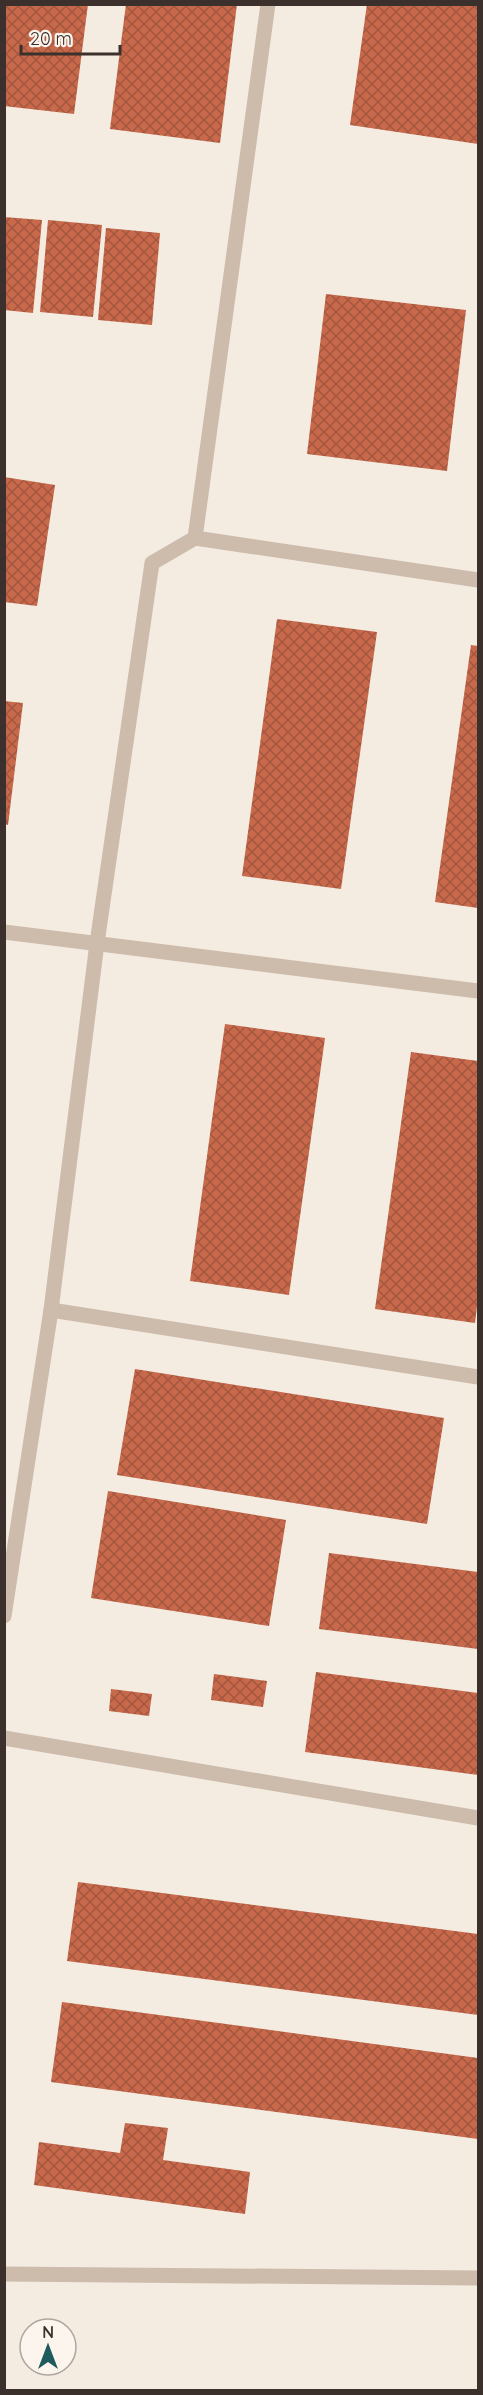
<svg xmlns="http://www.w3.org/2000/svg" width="483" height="2395" font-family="Quicksand,sans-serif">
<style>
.building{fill:url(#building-cross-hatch)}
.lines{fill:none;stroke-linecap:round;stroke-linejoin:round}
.minor{stroke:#cdbbac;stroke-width:15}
</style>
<defs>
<pattern id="building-cross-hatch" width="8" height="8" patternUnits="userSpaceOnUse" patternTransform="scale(1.5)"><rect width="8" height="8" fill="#c8694b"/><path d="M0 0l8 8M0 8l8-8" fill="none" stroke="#a4573f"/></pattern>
</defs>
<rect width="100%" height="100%" fill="#f4ebe1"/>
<g class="building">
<polygon points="4,4 88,4 74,114 4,106"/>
<polygon points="126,4 237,4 220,143 110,129"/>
<polygon points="367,4 478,4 478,144 350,125"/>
<polygon points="4,217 42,220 33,313 4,310"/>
<polygon points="48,220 102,225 93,317 40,312"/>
<polygon points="106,228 160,233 152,325 98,320"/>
<polygon points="326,294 466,310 447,471 307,454"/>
<polygon points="4,477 55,485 37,606 4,602"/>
<polygon points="277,619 377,632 341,889 242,876"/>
<polygon points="471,645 478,646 478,908 435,902"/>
<polygon points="4,701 23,703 8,825 4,824"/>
<polygon points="225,1024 325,1038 289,1295 190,1281"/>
<polygon points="411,1052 478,1061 478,1298 475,1323 375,1309"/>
<polygon points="135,1369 444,1418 427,1524 117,1475"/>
<polygon points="108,1491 286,1520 269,1626 91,1598"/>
<polygon points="329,1553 478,1572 478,1649 319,1629"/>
<polygon points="316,1672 478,1693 478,1775 305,1752"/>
<polygon points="214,1674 267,1681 263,1707 211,1700"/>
<polygon points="111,1689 152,1694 149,1716 109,1711"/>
<polygon points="78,1882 478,1934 478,2015 67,1961"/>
<polygon points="62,2002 478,2058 478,2139 51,2082"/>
<polygon points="125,2123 168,2128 163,2160 250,2172 245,2214 34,2185 39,2142 120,2153"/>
</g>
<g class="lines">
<g class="minor">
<polyline points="195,538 268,4"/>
<polyline points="4,932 478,991"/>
<polyline points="51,1310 478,1377"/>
<polyline points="4,1616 51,1310 97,943 152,563 195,538 478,580"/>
<polyline points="4,1738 478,1818"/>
<polyline points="4,2274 478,2278"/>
</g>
</g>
<rect width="483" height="2395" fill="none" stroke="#3b302b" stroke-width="12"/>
<g transform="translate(48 2347)"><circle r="28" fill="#fbf5ee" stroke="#aea6a0" stroke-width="1.5"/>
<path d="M0-4.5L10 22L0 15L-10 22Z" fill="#1f5a5e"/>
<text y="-9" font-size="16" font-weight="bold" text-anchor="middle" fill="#3b302b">N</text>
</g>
<path d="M21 45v9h99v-9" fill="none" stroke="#3b302b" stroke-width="3"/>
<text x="30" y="45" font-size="18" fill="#3b302b" stroke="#fbf5ee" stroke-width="4.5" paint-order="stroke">20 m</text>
</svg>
